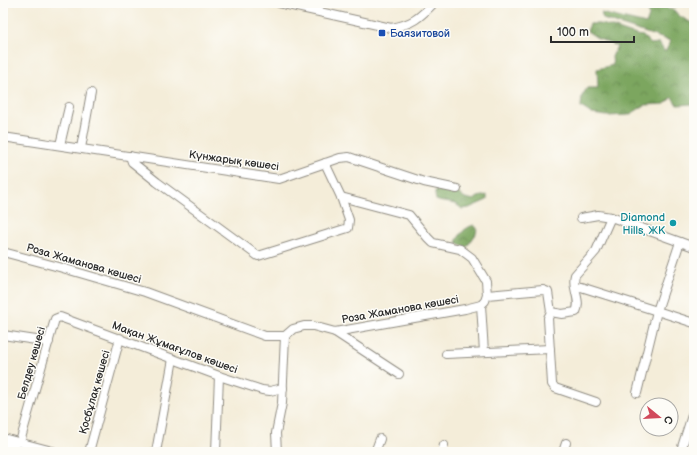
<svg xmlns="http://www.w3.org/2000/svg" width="697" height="455" font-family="'Balsamiq Sans',sans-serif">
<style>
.forest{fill:url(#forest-crowns);stroke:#546845}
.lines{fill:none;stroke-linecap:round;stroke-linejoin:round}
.minor-casing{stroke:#908c82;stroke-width:10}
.minor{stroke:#fff;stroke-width:8}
.transit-dot{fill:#1a4fb4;stroke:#fdfcf7;stroke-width:1.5}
.culture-dot{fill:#0f9aa8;stroke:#fdfcf7;stroke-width:1.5}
.labels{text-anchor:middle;stroke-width:3;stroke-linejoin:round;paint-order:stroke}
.transit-label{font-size:11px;fill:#164399;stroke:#fdfcf7;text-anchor:start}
.street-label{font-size:11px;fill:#2b2b2b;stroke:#fdfcf7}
.culture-label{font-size:11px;fill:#0d838f;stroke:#fdfcf7;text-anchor:end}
</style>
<defs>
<pattern id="forest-crowns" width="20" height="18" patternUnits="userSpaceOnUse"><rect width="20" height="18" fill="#7ca65f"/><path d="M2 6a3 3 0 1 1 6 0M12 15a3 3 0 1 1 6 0" fill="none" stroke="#66874f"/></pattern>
</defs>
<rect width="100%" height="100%" fill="#fdfcf7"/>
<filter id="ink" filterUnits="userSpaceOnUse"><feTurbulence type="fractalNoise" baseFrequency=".025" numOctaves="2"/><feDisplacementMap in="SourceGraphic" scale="8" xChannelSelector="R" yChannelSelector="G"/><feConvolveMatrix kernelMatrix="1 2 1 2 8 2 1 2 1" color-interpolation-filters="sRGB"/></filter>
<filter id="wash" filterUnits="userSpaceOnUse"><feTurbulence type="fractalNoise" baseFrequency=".012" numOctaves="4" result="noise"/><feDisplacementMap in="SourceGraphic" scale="16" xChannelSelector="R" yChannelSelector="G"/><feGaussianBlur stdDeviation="0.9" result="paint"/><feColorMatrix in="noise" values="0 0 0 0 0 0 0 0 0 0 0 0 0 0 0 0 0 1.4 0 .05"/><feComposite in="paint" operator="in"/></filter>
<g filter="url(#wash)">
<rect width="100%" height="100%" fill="#f4edd9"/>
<g class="forest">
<path d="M645 3H679L676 7 666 5 669 9 673 10 681 17 694 24V104L677 105 672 97 665 104 645 105 629 115 607 116 592 114 581 107 582 96 587 88H598L597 69 613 65 612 57 617 46 599 39 587 31 590 24C609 22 625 34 643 36L651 44 659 43 665 52 671 41 603 19 601 13 646 24 649 16 648 5Z"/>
<path d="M438 190 457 192 465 198 474 200 478 197 487 195V200L469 208 462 209C455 201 446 204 436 200L435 195V191Z"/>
<path d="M474 225 477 228 476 234 466 248 456 242C461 233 464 228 474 225Z"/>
</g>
</g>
<g filter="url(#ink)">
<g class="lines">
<defs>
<g id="minor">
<path d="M279 3 391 28C413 24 419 18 434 3"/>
<polyline points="3,137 279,179 340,158 349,157 424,182 457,189"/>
<polyline points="60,145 69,107"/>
<polyline points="81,148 91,93"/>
<polyline points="130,156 132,162 157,182 258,256 348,228 349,220 341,197 325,163"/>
<polyline points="581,218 598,215 611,217"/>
<polyline points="3,252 59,267 145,292 265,336 285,336 293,329 304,326 313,326 335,332 465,309 481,305 485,301 487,295 486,281 472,258 460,249 433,243 428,238 409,215 341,197"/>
<polyline points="576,288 581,287 657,311 694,323"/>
<path d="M487 295 543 290 548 292 551 312 562 314 576 312C582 300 571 288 575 275L596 251 611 217 694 247"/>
<polyline points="481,305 484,352"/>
<polyline points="551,312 548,318 552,384 555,388 596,402"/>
<polyline points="335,332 399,374"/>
<polyline points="3,335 49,342"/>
<polyline points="446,354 550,349"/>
<polyline points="637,393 657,311 680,242"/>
<polyline points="3,438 56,452"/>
<polyline points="20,442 55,319 60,317 219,376 262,390 270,391 283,388"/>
<polyline points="3,446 17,443"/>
<polyline points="682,447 694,409"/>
<polyline points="89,452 120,338"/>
<polyline points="156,452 173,359"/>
<polyline points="216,452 219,376"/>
<polyline points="277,452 276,433 282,403 285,336"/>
<polyline points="375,452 380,439"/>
<polyline points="442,452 444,445"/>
<polyline points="563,452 566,443"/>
</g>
</defs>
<use href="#minor" class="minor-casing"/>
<use href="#minor" class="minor"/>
</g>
</g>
<rect class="transit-dot" x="378" y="29" width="8" height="8" rx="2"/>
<circle class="culture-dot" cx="673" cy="223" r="4"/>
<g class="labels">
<g class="transit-label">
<text x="390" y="37">Баязитовой</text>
</g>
<g class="street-label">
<text transform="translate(234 160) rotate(8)" y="4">Күнжарық көшесі</text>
<text transform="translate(84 263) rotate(16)" y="4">Роза Жаманова көшесі</text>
<text transform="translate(400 309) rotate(-10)" y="4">Роза Жаманова көшесі</text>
<text transform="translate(175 347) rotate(20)" y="4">Мақан Жұмағұлов көшесі</text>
<text transform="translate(31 363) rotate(-74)" y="4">Белдеу көшесі</text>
<text transform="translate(94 392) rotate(-74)" y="4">Қосбұлақ көшесі</text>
</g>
<g class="culture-label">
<text x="665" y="221">Diamond<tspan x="665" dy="13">Hills, ЖК</tspan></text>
</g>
</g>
<rect width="697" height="455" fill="none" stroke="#fdfcf7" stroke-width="16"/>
<g transform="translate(659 417) rotate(108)"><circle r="19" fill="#fdfcf7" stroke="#a9a8a5"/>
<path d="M0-3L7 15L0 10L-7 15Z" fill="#d1495b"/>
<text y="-6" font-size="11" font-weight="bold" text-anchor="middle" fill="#2b2b2b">С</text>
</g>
<path d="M551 36v6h83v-6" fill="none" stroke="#2b2b2b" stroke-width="2"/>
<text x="557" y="36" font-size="12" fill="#2b2b2b" stroke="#fdfcf7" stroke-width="3" paint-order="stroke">100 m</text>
</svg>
